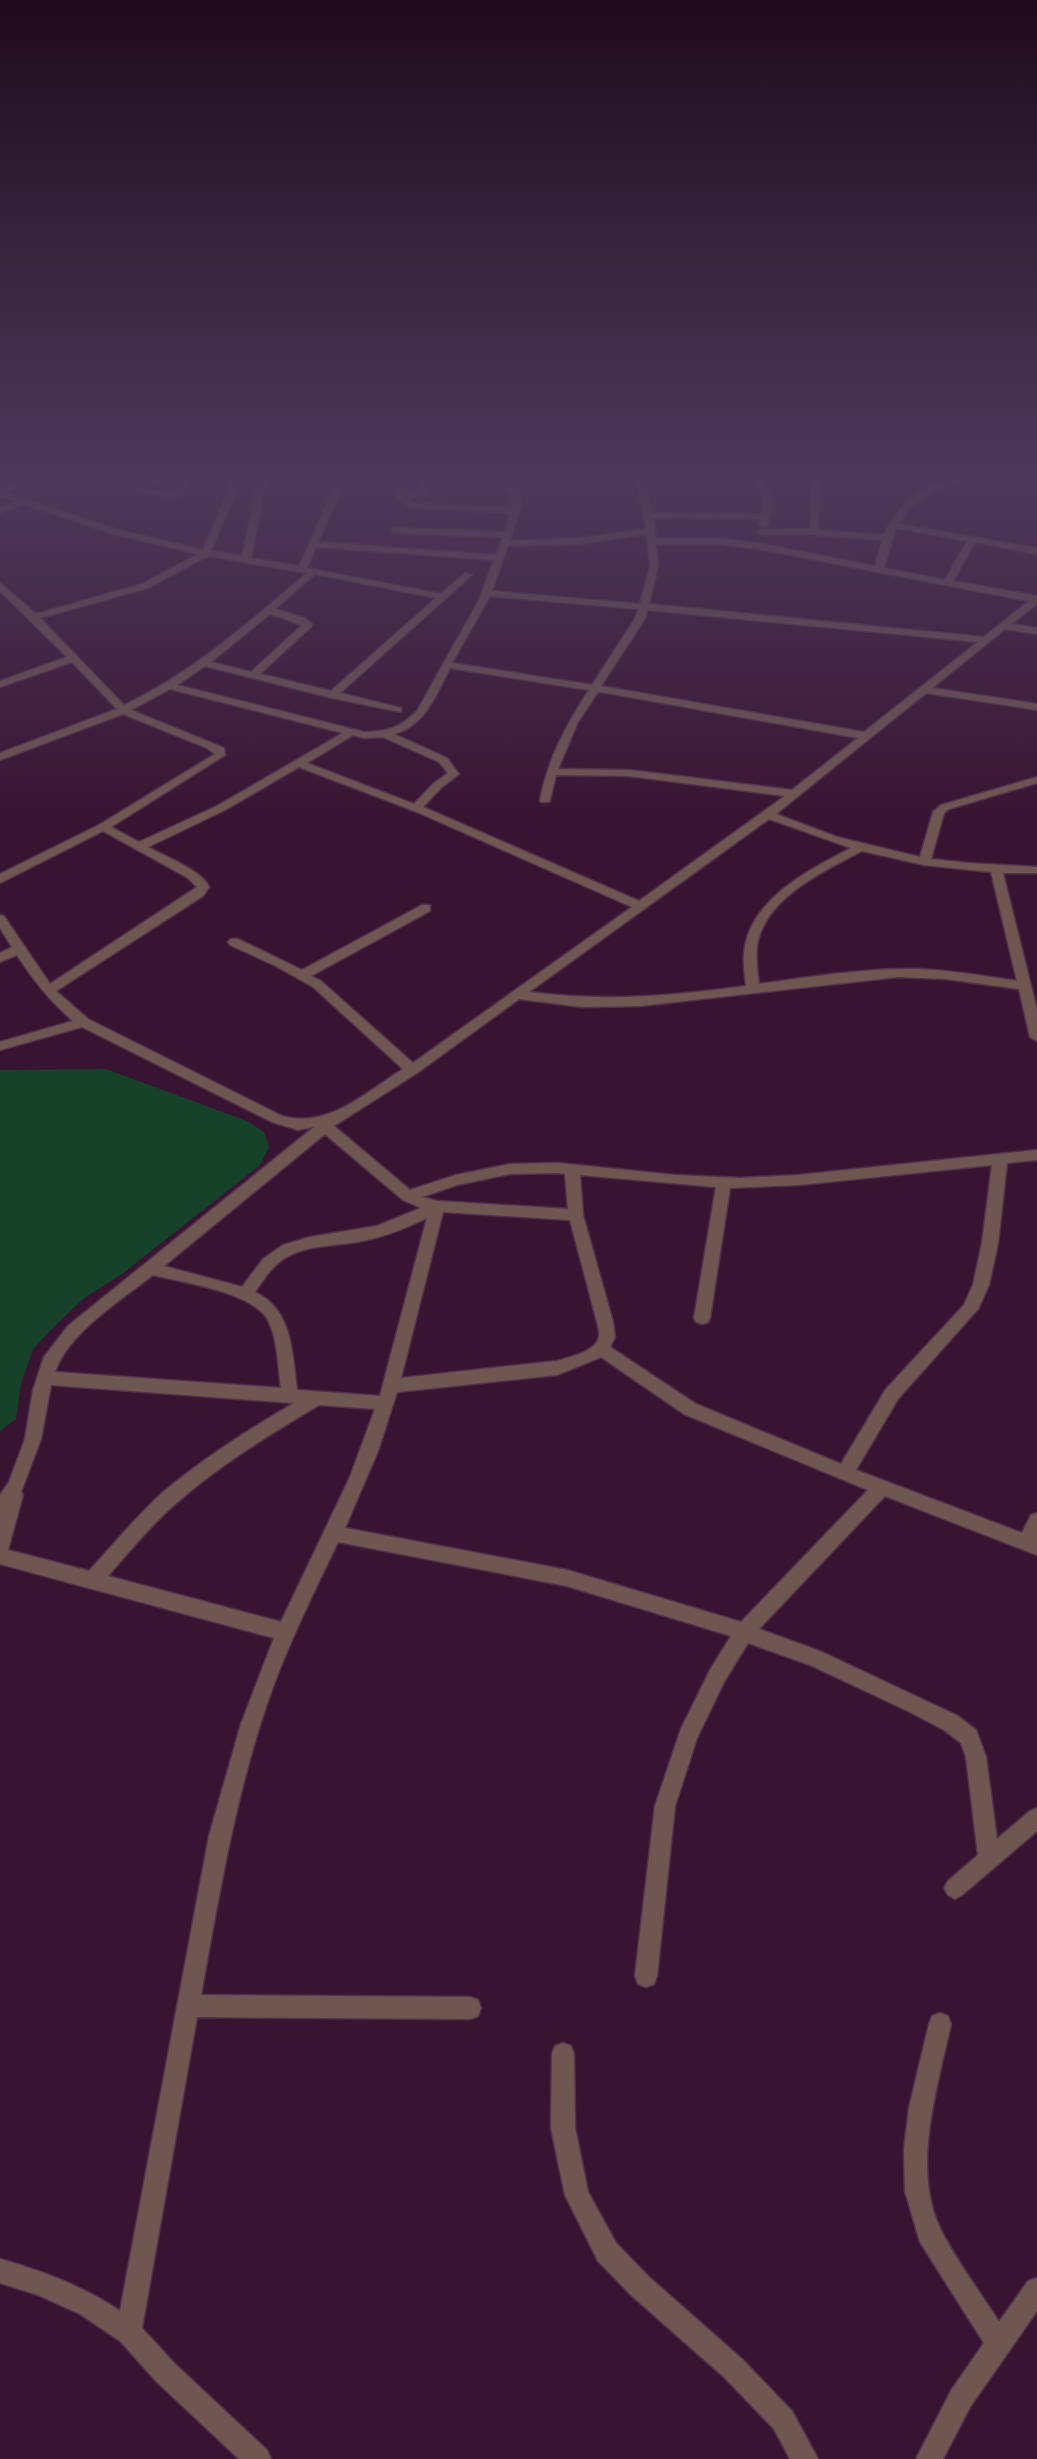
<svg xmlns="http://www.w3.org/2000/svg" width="1037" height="2459" font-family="'Golos Text',sans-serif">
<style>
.water{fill:#164229}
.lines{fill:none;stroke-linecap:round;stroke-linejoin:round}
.street-casing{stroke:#53314d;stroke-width:3}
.street{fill:#6f5751;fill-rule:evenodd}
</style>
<rect width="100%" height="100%" fill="#381432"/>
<polygon class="water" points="106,1069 247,1121 264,1132 269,1147 260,1165 122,1274 84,1298 52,1329 33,1349 21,1384 16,1419 0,1431 0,1070"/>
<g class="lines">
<defs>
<g id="street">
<path d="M26 477H36L7 493 119 530 203 550 234 477H242L211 551 242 556 257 487 265 477H273L265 487 251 558 299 566 339 477H347L318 542 496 555 503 537 392 533V529L395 528 505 532 510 513 408 507 396 497 402 477H410L405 493 420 490 425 477H433L426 494 407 498 413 503 512 508 513 494 493 477H502L521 493V504L510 541 580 538 646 529 636 477H644L652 513 763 514 762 494 750 477H758C772 492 775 509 766 527L759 525 761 519 653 518 656 538H716L758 543 875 566 882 540 798 534 761 535 757 532 761 529H810L812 477H820L818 530 884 535C894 514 908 498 930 487L903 477C915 477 929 484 937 484 947 483 957 477 971 477 964 481 956 482 948 485 928 492 909 504 898 524L1037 548V554L975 542 953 581 1037 596V604L1011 624 1037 628V634L1005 629 932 688 1037 704V710L926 693 776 814 837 837 920 857 933 812 941 805 1037 777V783L949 809 944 813 931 859 968 863 1037 867V873H1003L1037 1010V1041L1030 1037 1019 989 946 979 898 977 640 1006 582 1007 519 999 417 1073 334 1126 410 1190 456 1175 510 1164 558 1163 675 1175 740 1178 799 1175 1037 1150V1160L1007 1163 998 1243 989 1285 978 1309 898 1399 856 1470 1022 1533 1031 1515 1037 1513V1555L885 1496 759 1629 822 1652 958 1716 976 1730 986 1757 997 1839 1030 1811 1037 1808V1831L962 1895 955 1899 948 1895 944 1888 948 1881 978 1855 966 1757 961 1743 944 1730 910 1712 810 1665 748 1643 724 1682 697 1738 675 1806 657 1976 654 1984 646 1987 638 1984 635 1976 655 1806 681 1729 710 1670 731 1636 567 1586 338 1542C313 1594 287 1646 268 1701 235 1797 219 1895 201 1995L470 1997 478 2000 481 2008 478 2016 470 2019 197 2017 142 2328 174 2363 267 2450 271 2459H239L156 2381 120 2341 80 2314 38 2295 0 2283V2259C43 2271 83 2286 120 2311L209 1836 241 1724 274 1638 0 1564V1495L9 1482 25 1439 33 1390 44 1357 68 1326 314 1127 298 1130 272 1122 82 1027 0 1050V1042L73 1021C50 1001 33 980 17 955L0 962V953L12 947 0 928V915L4 916 50 984 197 887 188 878 103 831 4 881 0 883V874L99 825 215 754 207 748 123 714 0 760V753L117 709 72 662 0 687V681L67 657 0 591V583L36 614 142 584 198 554 113 534 24 504 0 513V508L16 501 0 496V490ZM896 528 967 541 945 580 884 568ZM647 534 650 566 640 604 492 591 508 546 580 544ZM656 544H716L758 549 1029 601 984 637 649 604 658 566ZM316 547 494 560 479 600 417 711C398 729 389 731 364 732L177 685 205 666 332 698 401 712V708L340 693 472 575 465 573 441 594 307 568ZM208 556 307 573C249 622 194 672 124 705L40 618 148 588ZM315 574 436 598 331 691 260 674 313 625 305 618 275 609ZM490 596 638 609 636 617 592 685 452 663ZM647 610 978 642 864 732 601 686 646 617ZM270 614 302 625 251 672 211 662ZM450 668 589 690C566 725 548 759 540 800L541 802H549L550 800 556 775 629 776 785 796 639 901 423 807 441 788 459 774 447 758 394 734C426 725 435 696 450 668ZM170 689 343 733 217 806 139 842 111 827 225 755 224 748 131 710ZM598 692 607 693 858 738 792 790 629 770 558 769 578 722ZM353 735 364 738 383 737 439 762 448 773 433 784 414 804 307 763ZM299 767 417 812 632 907 413 1063 321 981 311 976 430 911V905H422L302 970 238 939H230L228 942 230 945 274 965 313 987 403 1069C365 1093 328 1129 282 1116L88 1019 56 991 203 896 209 887C203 871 164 856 148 847L225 810ZM769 819 851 848C809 870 748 900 744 954 743 964 745 976 746 986 671 996 605 1002 529 992ZM862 851 924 865 991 872 1017 981C984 976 950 970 916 969 864 968 810 977 759 984 757 968 754 950 760 934 775 893 826 870 862 851ZM325 1134 403 1200 421 1208 377 1226 310 1237 283 1245 263 1259 242 1287 164 1266ZM992 1165 982 1243 973 1285 964 1305 886 1389 841 1464 696 1404 610 1347 615 1337 613 1322 583 1215 580 1175 716 1187 694 1318 696 1322 702 1324 708 1322 710 1318 730 1188 799 1185ZM558 1173 565 1174 568 1209 437 1201 422 1197 457 1185 510 1174ZM443 1212 570 1220 597 1322C598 1326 600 1333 599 1337 596 1352 569 1357 557 1361L401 1378ZM427 1218 380 1396 297 1390C292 1353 293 1310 255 1292 263 1280 272 1266 285 1258 307 1245 333 1246 357 1242 382 1238 404 1229 427 1218ZM153 1275C181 1282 253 1292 268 1320 278 1340 278 1367 281 1388L55 1372C68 1333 121 1300 153 1275ZM601 1357 684 1414 868 1490 741 1622 567 1570 345 1528 378 1451 397 1392 557 1375ZM51 1385 294 1403C248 1430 202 1459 161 1494 135 1518 113 1545 89 1571L8 1550 23 1495 21 1492 41 1439ZM319 1405 375 1409 350 1477 281 1622 108 1576C129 1552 150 1526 174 1505 218 1466 269 1435 319 1405Z"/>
<polygon points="124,477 189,477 184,493 173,498 136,491 140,489 172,493 177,490 180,481 152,482"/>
<path d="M940 2013 948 2016 951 2024C938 2085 911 2168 940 2228 954 2258 981 2293 999 2322L1028 2281 1037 2278V2311L970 2407 943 2459H916L952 2389 984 2343 920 2242 905 2191 904 2149 909 2108 929 2024 932 2016Z"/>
<polygon points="563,2043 571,2046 574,2054 575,2128 588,2192 616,2243 649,2277 742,2359 792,2411 818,2459 790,2459 774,2429 724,2377 631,2295 598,2261 565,2195 551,2128 552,2054 555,2046"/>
</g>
</defs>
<use href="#street" class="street-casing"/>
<use href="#street" class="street"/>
</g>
<linearGradient id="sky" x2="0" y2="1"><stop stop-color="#1f0b1c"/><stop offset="0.58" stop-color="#4d3a5a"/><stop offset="1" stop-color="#4d3a5a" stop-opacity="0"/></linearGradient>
<rect width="1037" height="821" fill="url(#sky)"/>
</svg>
